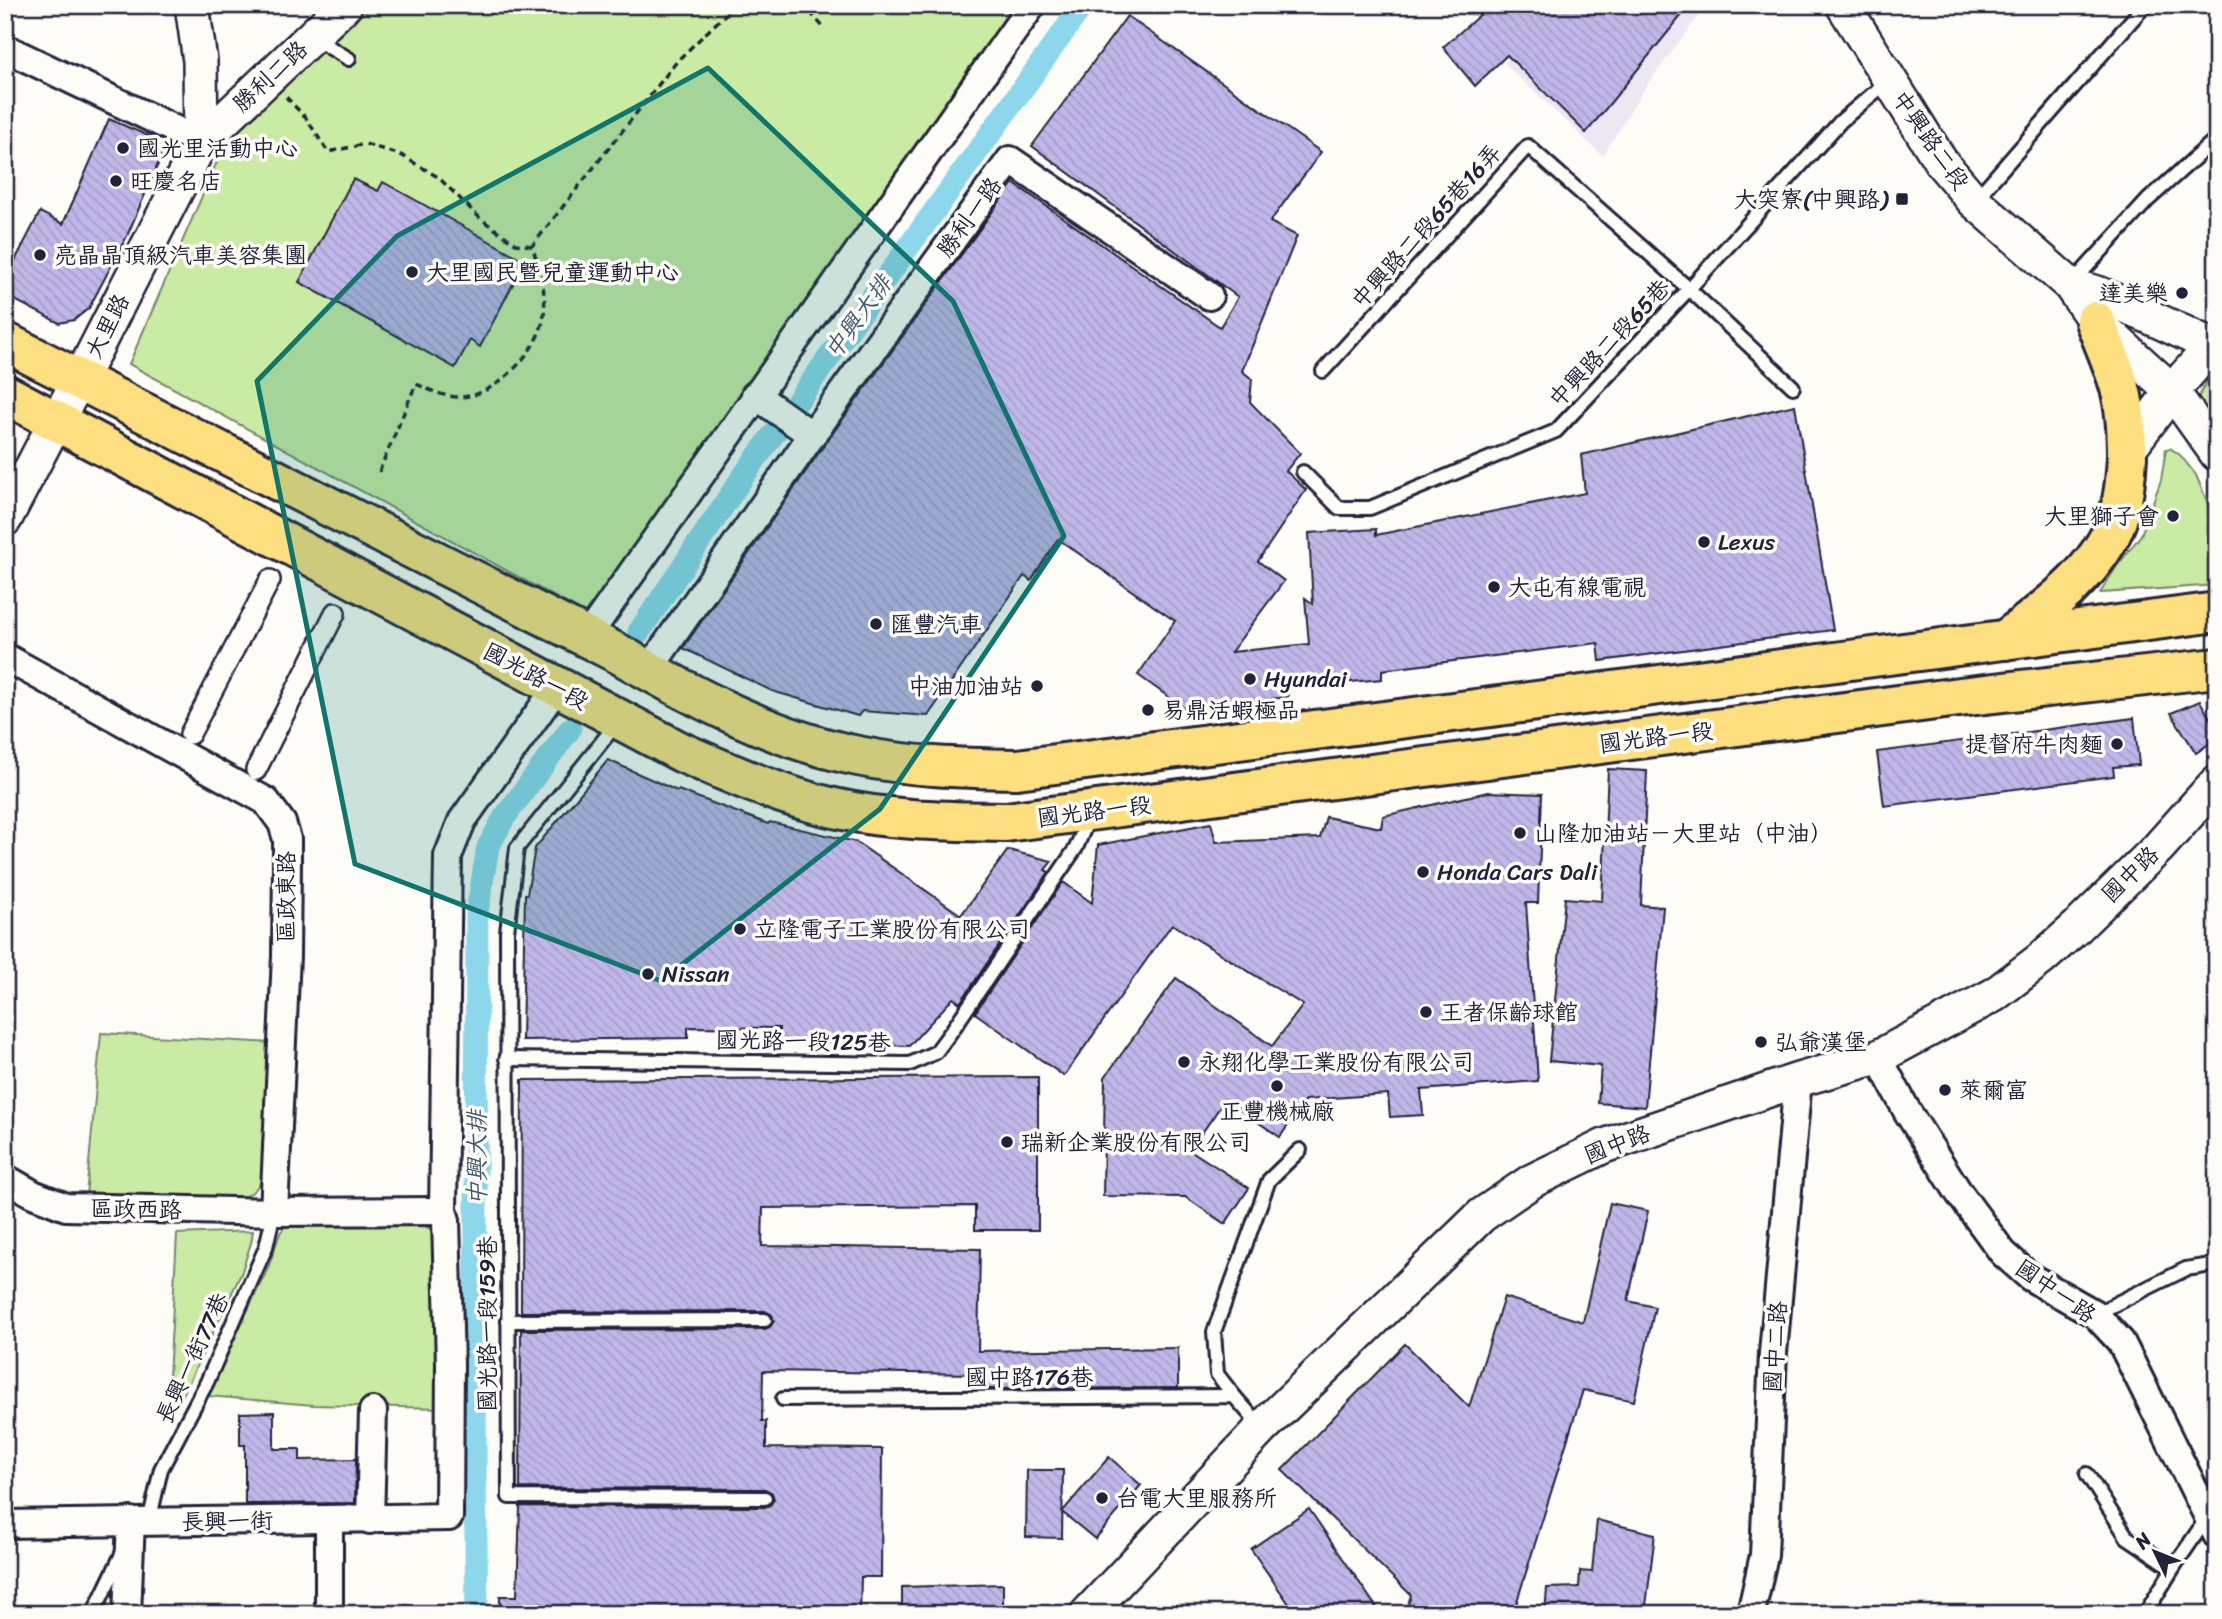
<svg xmlns="http://www.w3.org/2000/svg" width="2222" height="1619" font-family="Sriracha,'LXGW WenKai TC',sans-serif">
<style>
.built{fill:#ebe7f3}
.park{fill:#caeba3;stroke:#76866f;stroke-width:2}
.lines{fill:none;stroke-linecap:round;stroke-linejoin:round}
.canal{stroke:#8dd7ed;stroke-width:23}
.building{fill:url(#building-back-hatch);stroke:#22223b;stroke-width:2}
.service-casing{stroke:#22223b;stroke-width:18}
.pedestrian-casing{stroke:#22223b;stroke-width:24}
.minor-casing{stroke:#22223b;stroke-width:32}
.tertiary-casing{stroke:#22223b;stroke-width:38}
.primary-casing{stroke:#22223b;stroke-width:44}
.path{stroke:#22223b;stroke-width:3.5;stroke-dasharray:7 5;stroke-linecap:butt}
.service{stroke:#fdfcf7;stroke-width:12}
.pedestrian{stroke:#fdfcf7;stroke-width:19}
.minor{stroke:#fdfcf7;stroke-width:26}
.tertiary{stroke:#fdfcf7;stroke-width:33}
.primary{stroke:#fddf80;stroke-width:38}
.marked{fill:#0f766e;fill-opacity:0.2;stroke:#0f766e;stroke-width:5;stroke-linejoin:round}
.poi-dot{fill:#22223b;stroke:#fdfcf7;stroke-width:2.5}
.labels{text-anchor:middle;stroke-width:7;stroke-linejoin:round;paint-order:stroke}
.street-label{font-size:23px;fill:#22223b;stroke:#fdfcf7}
.poi-label{font-size:23px;fill:#22223b;stroke:#fdfcf7;text-anchor:start}
.water-label{font-size:24px;font-style:italic;fill:#425870;stroke:#fdfcf7}
</style>
<defs>
<pattern id="building-back-hatch" width="6" height="6" patternUnits="userSpaceOnUse" patternTransform="scale(1.75)"><rect width="6" height="6" fill="#c0b7e9"/><path d="M-1 5l2 2M0 0l6 6M5-1l2 2" fill="none" stroke="#a59dc9"/></pattern>
</defs>
<rect width="100%" height="100%" fill="#fdfcf7"/>
<filter id="ink" filterUnits="userSpaceOnUse"><feTurbulence type="fractalNoise" baseFrequency=".0143" numOctaves="2"/><feDisplacementMap in="SourceGraphic" scale="14" xChannelSelector="R" yChannelSelector="G"/><feConvolveMatrix kernelMatrix="1 2 1 2 8 2 1 2 1" color-interpolation-filters="sRGB"/></filter>
<g filter="url(#ink)">
<polygon class="built" points="1562,5 1707,5 1646,86 1603,156 1504,63"/>
<g class="park">
<polygon points="372,5 1016,5 588,615 129,364 226,141"/>
<polygon points="2209,376 2217,379 2217,424 2196,402"/>
<polygon points="2170,448 2180,455 2196,475 2217,526 2217,585 2100,593 2115,569 2141,535 2161,480 2166,449"/>
<path d="M101 1033 272 1043 264 1174C259 1188 253 1194 239 1199L86 1196Z"/>
<polygon points="288,1223 419,1223 438,1233 441,1408 313,1405 207,1396 268,1268 280,1233"/>
<polygon points="253,1231 251,1243 241,1274 180,1401 168,1395 177,1234"/>
</g>
<g class="lines">
<g class="canal">
<polyline points="639,632 742,478 1083,5"/>
<polyline points="477,1614 475,1474 477,913 488,847 504,818 570,729"/>
</g>
</g>
<g class="building">
<polygon points="1491,5 1690,5 1586,133 1507,55 1475,86 1443,47"/>
<polygon points="1127,16 1321,152 1270,222 1297,236 1242,371 1252,379 1250,402 1300,453 1286,471 1306,490 1258,561 1284,581 1231,652 1309,644 1305,598 1313,604 1309,533 1376,529 1376,535 1585,493 1581,455 1795,405 1833,630 1600,661 1598,643 1382,670 1382,679 1287,688 1288,697 1210,706 1197,700 1188,711 1138,675 1175,621 1058,539 1031,581 1024,576 928,716 862,711 858,716 772,691 683,648 825,444 1013,183 1220,327 1238,297 1032,146"/>
<polygon points="109,119 151,137 156,141 162,155 127,236 89,308 74,320 59,323 5,295 5,280 40,212 63,224"/>
<polygon points="353,179 378,191 383,182 525,261 480,347 470,340 455,368 299,282"/>
<polygon points="2200,701 2217,730 2217,738 2196,753 2171,713"/>
<polygon points="2134,718 2139,765 2113,767 2114,776 1884,806 1877,752"/>
<polygon points="608,760 677,791 678,790 768,824 770,822 856,842 961,915 1008,850 1052,861 1045,870 1049,872 960,1003 953,998 909,1046 779,1040 779,1028 688,1027 688,1038 522,1040 525,894 527,894 535,848"/>
<polygon points="1608,769 1647,771 1641,905 1663,907 1645,1107 1598,1103 1601,1066 1549,1061 1565,898 1602,901"/>
<polygon points="1488,792 1542,794 1538,903 1526,903 1538,1081 1421,1090 1423,1115 1390,1117 1388,1094 1305,1100 1280,1137 1225,1100 1190,1150 1249,1188 1225,1224 1185,1197 1103,1196 1105,1077 1176,978 1272,1046 1303,1005 1172,924 1064,1076 975,1013 1063,882 1092,903 1098,845 1211,823 1216,842 1320,838 1326,817 1381,828 1383,816"/>
<polygon points="1038,1077 1038,1230 975,1230 975,1206 763,1208 762,1246 980,1249 978,1351 1178,1348 1178,1388 979,1389 979,1374 763,1371 762,1421 766,1421 766,1448 882,1449 881,1577 861,1577 860,1614 500,1614 500,1596 517,1596 520,1506 765,1507 770,1505 774,1499 772,1493 765,1489 520,1488 521,1330 765,1329 770,1327 774,1321 772,1315 765,1311 521,1312 522,1080"/>
<polygon points="1610,1203 1648,1211 1628,1301 1655,1307 1634,1401 1583,1390 1513,1614 1405,1614 1411,1595 1282,1470 1405,1344 1469,1407 1504,1297 1583,1322"/>
<polygon points="274,1412 274,1449 300,1449 300,1460 356,1459 355,1503 245,1504 245,1445 240,1445 240,1413"/>
<polygon points="1109,1457 1141,1485 1095,1539 1062,1512"/>
<polygon points="1027,1470 1063,1470 1062,1538 1026,1537"/>
<polygon points="1309,1509 1381,1614 1296,1614 1251,1549"/>
<polygon points="1597,1520 1655,1534 1645,1614 1545,1614 1547,1588 1579,1587 1580,1571 1592,1572"/>
<polygon points="1003,1584 1003,1614 902,1614 902,1587"/>
</g>
<g class="lines">
<defs>
<g id="service">
<polyline points="312,37 349,59"/>
<polyline points="1975,200 2145,5"/>
<polyline points="2073,282 2148,200 2217,138"/>
<polyline points="1323,371 1528,146 1689,289 1793,387"/>
<polyline points="1303,472 1339,508 1370,508 1556,431 1689,289 1841,121 1889,80"/>
<polyline points="617,723 517,848 507,932 509,1497 765,1498"/>
<polyline points="506,1059 910,1064 936,1052 953,1029 1076,848 1089,817"/>
<polyline points="2095,1314 2186,1269 2217,1264"/>
<polyline points="508,1321 765,1320"/>
<polyline points="1234,1396 1217,1374 1214,1332 1269,1180 1300,1150"/>
<polyline points="783,1399 1234,1396 1262,1428"/>
<polyline points="2087,1474 2127,1537 2173,1568"/>
<polyline points="149,1522 161,1469 207,1382 266,1247 274,1212"/>
<polyline points="93,1614 122,1554"/>
<polyline points="2145,1614 2173,1568 2207,1518"/>
</g>
<g id="pedestrian">
<polyline points="190,734 270,580"/>
<polyline points="256,770 335,613"/>
</g>
<g id="minor">
<polyline points="5,48 201,142"/>
<polyline points="755,395 812,435"/>
<path d="M586 638C734 426 884 217 1032 5"/>
<polyline points="5,657 266,801 282,823 287,839 287,862 286,956 274,1212"/>
<polyline points="648,671 812,435 1010,160 1209,296"/>
<polyline points="1878,1057 1907,1111 1959,1193 2003,1253 2030,1277 2095,1314 2121,1342 2217,1535"/>
<polyline points="5,1178 33,1194 66,1207 274,1212 443,1211"/>
<polyline points="370,1520 373,1411"/>
<polyline points="5,1524 449,1517 450,1364 446,1220 443,1211 448,856 462,821 557,687"/>
<polyline points="1751,1613 1764,1555 1773,1353 1798,1080"/>
<polyline points="127,1614 131,1521"/>
<polyline points="329,1614 329,1520"/>
</g>
<g id="tertiary">
<polyline points="1843,5 1941,162 1974,201 2070,285 2095,321 2172,391 2217,454"/>
<polyline points="201,142 345,5"/>
<polyline points="2070,285 2100,294 2217,348"/>
<polyline points="2127,451 2172,391 2212,346"/>
<polyline points="5,519 56,421 79,381 201,142 200,61 192,5"/>
<polyline points="1087,1614 1262,1428 1482,1215 1532,1181 1604,1146 1798,1080 1878,1057 1994,995 2041,959 2077,927 2158,848 2217,782"/>
</g>
<g id="primary">
<path d="M5 342 619 654C694 697 773 739 858 756 910 767 964 768 1017 769L2217 612"/>
<path d="M5 394 681 752C731 774 781 796 834 808 891 821 949 821 1006 822L1959 697 2217 668"/>
<path d="M2005 640C2047 608 2098 572 2117 520 2124 499 2126 477 2127 456 2127 435 2126 413 2121 392 2115 368 2104 344 2095 321"/>
</g>
</defs>
<use href="#service" class="service-casing"/>
<use href="#pedestrian" class="pedestrian-casing"/>
<use href="#minor" class="minor-casing"/>
<use href="#tertiary" class="tertiary-casing"/>
<use href="#primary" class="primary-casing"/>
<g class="path">
<polyline points="800,5 808,10 825,29"/>
<polyline points="286,97 306,118 328,152 365,144 401,155 438,177 481,219 516,244 532,246"/>
<path d="M379 472 416 384C430 390 445 398 462 397 498 395 540 349 544 315 547 291 539 268 532 246L678 60 735 5"/>
</g>
<use href="#service" class="service"/>
<use href="#pedestrian" class="pedestrian"/>
<use href="#minor" class="minor"/>
<use href="#tertiary" class="tertiary"/>
<use href="#primary" class="primary"/>
</g>
</g>
<path class="marked" d="M708 68 953 301 1064 536 880 809 661 981 355 864 257 381 397 236Z"/>
<g class="poi-dot">
<circle cx="123" cy="148" r="7"/>
<circle cx="116" cy="181" r="7"/>
<rect x="1895" y="192" width="14" height="14" rx="3.5"/>
<circle cx="40" cy="255" r="7"/>
<circle cx="412" cy="272" r="7"/>
<circle cx="2182" cy="293" r="7"/>
<circle cx="2173" cy="516" r="7"/>
<circle cx="1704" cy="542" r="7"/>
<circle cx="1494" cy="587" r="7"/>
<circle cx="876" cy="624" r="7"/>
<circle cx="1250" cy="679" r="7"/>
<circle cx="1037" cy="686" r="7"/>
<circle cx="1148" cy="710" r="7"/>
<circle cx="2117" cy="744" r="7"/>
<circle cx="1520" cy="833" r="7"/>
<circle cx="1423" cy="872" r="7"/>
<circle cx="740" cy="929" r="7"/>
<circle cx="648" cy="974" r="7"/>
<circle cx="1426" cy="1012" r="7"/>
<circle cx="1761" cy="1042" r="7"/>
<circle cx="1184" cy="1062" r="7"/>
<circle cx="1277" cy="1086" r="7"/>
<circle cx="1945" cy="1090" r="7"/>
<circle cx="1007" cy="1142" r="7"/>
<circle cx="1102" cy="1498" r="7"/>
</g>
<g class="labels">
<g class="street-label">
<text transform="translate(270 76) rotate(-43)" y="8">勝利二路</text>
<text transform="translate(1931 140) rotate(55)" y="8">中興路二段</text>
<text transform="translate(969 217) rotate(-54)" y="8">勝利一路</text>
<text transform="translate(1426 226) rotate(-48)" y="8">中興路二段65巷16弄</text>
<text transform="translate(107 326) rotate(-63)" y="8">大里路</text>
<text transform="translate(1609 343) rotate(-47)" y="8">中興路二段65巷</text>
<text transform="translate(536 676) rotate(28)" y="8">國光路一段</text>
<text transform="translate(1656 737) rotate(-7)" y="8">國光路一段</text>
<text transform="translate(1094 811) rotate(-7)" y="8">國光路一段</text>
<text transform="translate(2130 874) rotate(-44)" y="8">國中路</text>
<text transform="translate(286 897) rotate(-90)" y="8">區政東路</text>
<text transform="translate(803 1041) rotate(1)" y="8">國光路一段125巷</text>
<text transform="translate(1617 1144) rotate(-21)" y="8">國中路</text>
<text transform="translate(136 1209) rotate(1)" y="8">區政西路</text>
<text transform="translate(2056 1291) rotate(35)" y="8">國中一路</text>
<text transform="translate(487 1324) rotate(-90)" y="8">國光路一段159巷</text>
<text transform="translate(1775 1347) rotate(-86)" y="8">國中二路</text>
<text transform="translate(192 1358) rotate(-65)" y="8">長興一街77巷</text>
<text x="1029" y="1385">國中路176巷</text>
<text transform="translate(227 1521) rotate(-1)" y="8">長興一街</text>
</g>
<g class="poi-label">
<text x="137" y="156">國光里活動中心</text>
<text x="130" y="189">旺慶名店</text>
<text x="1888" y="207" text-anchor="end">大突寮(中興路)</text>
<text x="54" y="263">亮晶晶頂級汽車美容集團</text>
<text x="426" y="280">大里國民暨兒童運動中心</text>
<text x="2168" y="301" text-anchor="end">達美樂</text>
<text x="2159" y="524" text-anchor="end">大里獅子會</text>
<text x="1718" y="550">Lexus</text>
<text x="1508" y="595">大屯有線電視</text>
<text x="890" y="632">匯豐汽車</text>
<text x="1264" y="687">Hyundai</text>
<text x="1023" y="694" text-anchor="end">中油加油站</text>
<text x="1162" y="718">易鼎活蝦極品</text>
<text x="2103" y="752" text-anchor="end">提督府牛肉麵</text>
<text x="1534" y="841">山隆加油站－大里站（中油）</text>
<text x="1437" y="880">Honda Cars Dali</text>
<text x="754" y="937">立隆電子工業股份有限公司</text>
<text x="662" y="982">Nissan</text>
<text x="1440" y="1020">王者保齡球館</text>
<text x="1775" y="1050">弘爺漢堡</text>
<text x="1198" y="1070">永翔化學工業股份有限公司</text>
<text x="1959" y="1098">萊爾富</text>
<text x="1277" y="1119" text-anchor="middle">正豐機械廠</text>
<text x="1021" y="1150">瑞新企業股份有限公司</text>
<text x="1116" y="1506">台電大里服務所</text>
</g>
<g class="water-label">
<text transform="translate(858 317) rotate(-54)" y="8">中興大排</text>
<text transform="translate(477 1158) rotate(-90)" y="8">中興大排</text>
</g>
</g>
<rect width="2222" height="1619" fill="none" stroke="#fdfcf7" stroke-width="28"/>
<rect x="14" y="14" width="2194" height="1591" fill="none" stroke="#22223b" stroke-width="2.5" filter="url(#ink)"/>
<g transform="translate(2155 1552) rotate(313)" stroke="#fdfcf7" stroke-width="5" paint-order="stroke">
<path d="M0-5L12 26L0 18L-12 26Z" fill="#22223b"/>
<text y="-10" font-size="19" font-weight="bold" text-anchor="middle" fill="#22223b">N</text>
</g>
</svg>
